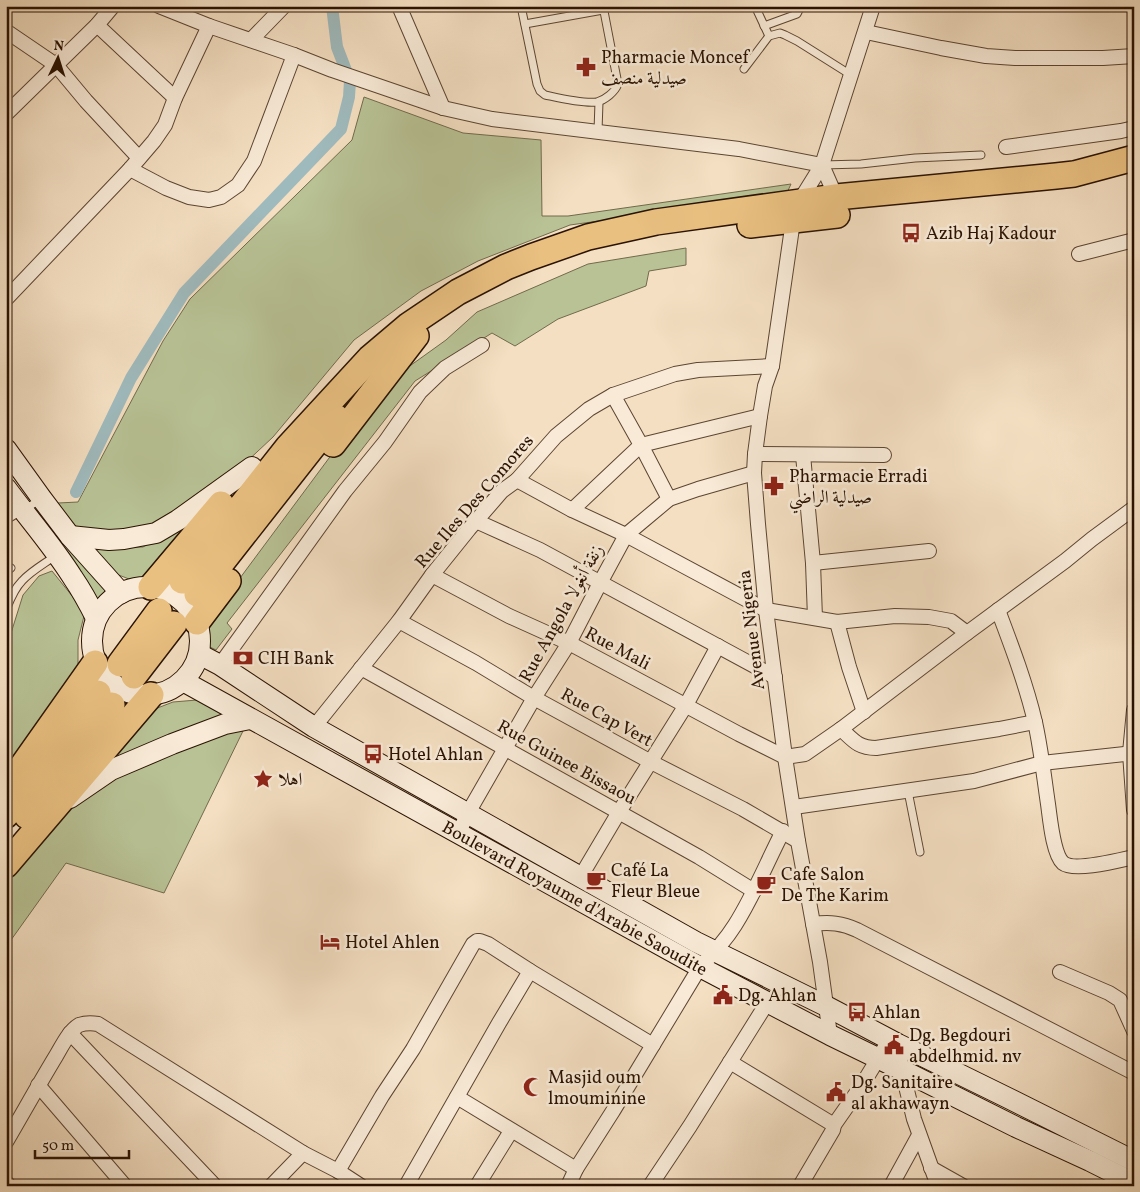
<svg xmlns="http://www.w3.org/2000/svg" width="1140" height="1192" font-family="Vollkorn,Amiri,serif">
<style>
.green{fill:#b8c295;stroke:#716a4c}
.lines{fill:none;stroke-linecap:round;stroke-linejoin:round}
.canal{stroke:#9fbabd;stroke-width:12}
.highway-tunnel{stroke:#d6c0a5;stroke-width:25;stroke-dasharray:25 12;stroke-linecap:butt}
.lane-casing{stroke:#5c4532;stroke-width:9}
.street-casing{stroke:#5c4532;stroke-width:16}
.secondary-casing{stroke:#2a1202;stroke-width:22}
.highway-casing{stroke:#2a1202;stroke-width:28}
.lane{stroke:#f8ead7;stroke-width:7}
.street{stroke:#f8ead7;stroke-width:14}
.secondary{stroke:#f8ead7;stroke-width:20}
.highway{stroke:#eac081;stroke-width:25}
.labels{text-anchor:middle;stroke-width:5;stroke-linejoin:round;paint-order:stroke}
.poi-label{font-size:18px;fill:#2a1202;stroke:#f8ead7;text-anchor:start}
.street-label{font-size:18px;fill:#2a1202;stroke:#f8ead7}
</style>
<rect width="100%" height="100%" fill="#f4dfc2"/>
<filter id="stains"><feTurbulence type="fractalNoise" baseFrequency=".004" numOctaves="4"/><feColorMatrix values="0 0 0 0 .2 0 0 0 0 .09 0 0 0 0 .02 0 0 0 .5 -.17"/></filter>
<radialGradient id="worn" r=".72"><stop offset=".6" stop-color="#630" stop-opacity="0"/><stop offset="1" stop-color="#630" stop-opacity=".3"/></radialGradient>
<g class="green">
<polygon points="364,97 463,133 541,140 542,216 568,216 666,202 791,184 786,195 570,225 478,261 421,291 354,340 273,437 210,496 152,531 112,538 69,525 58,503 78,502 163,341 190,299 352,140"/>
<polygon points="686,248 686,265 649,271 646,286 558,319 515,346 492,333 415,381 227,623 232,629 216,650 208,646 205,633 220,605 361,415 400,373 446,340 477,312 588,264"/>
<polygon points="233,488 148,577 129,579 111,572 90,548 143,547 179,527"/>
<polygon points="33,507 39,508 110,590 96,600 32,513"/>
<polygon points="52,571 85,612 78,640 78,674 6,777 6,649 23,595 39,576"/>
<polygon points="197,700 220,713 243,731 164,893 66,863 6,947 6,872 142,714 173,702"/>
</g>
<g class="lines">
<polyline class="canal" points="76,492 131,378 184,293 341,129 349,97 350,81 337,47 332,6"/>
<g class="highway-tunnel">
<polyline points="159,611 182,581"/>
<polyline points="174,624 197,594"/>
<polyline points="98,693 120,664"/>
<polyline points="112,705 134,676"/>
</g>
<defs>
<g id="lane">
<path d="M521 6 537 84 540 91 545 95C559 98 583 104 597 102 605 100 615 92 618 84L603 6"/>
<polyline points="755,6 769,36"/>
<polyline points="525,24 603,10"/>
<polyline points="764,26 797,14 799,10 799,6"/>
<polyline points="744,69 769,36 780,33 785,35 797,41 851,75"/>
<polyline points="598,131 599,102"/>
<polyline points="822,165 861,164 915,158 981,155"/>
<polyline points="6,520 40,500"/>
<polyline points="6,572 11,568"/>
<path d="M6 610C10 600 14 589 22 581 31 571 44 564 55 556"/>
<polyline points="908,791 920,852"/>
</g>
<g id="street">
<polyline points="159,6 209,26 294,55 332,70 443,108 492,119 739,149 822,165"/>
<polyline points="399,6 443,108"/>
<polyline points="97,25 175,98"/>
<polyline points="6,31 56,65 86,101 139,158"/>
<polyline points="866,32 941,48 986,56 1015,58 1103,58 1134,56"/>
<polyline points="251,40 284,6"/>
<polyline points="6,114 97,25 113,6"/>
<polyline points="1006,147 1121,131 1134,128"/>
<polyline points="822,165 836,197"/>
<polyline points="130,169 166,188 189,197 209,200 221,197 238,185 254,161 294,55"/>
<polyline points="799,202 822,165 873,6"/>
<polyline points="793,221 772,366 765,386 760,416 755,454 754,473 758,524 766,610 785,757 798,841 820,962 830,1035"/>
<polyline points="1079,254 1134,240"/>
<polyline points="6,299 130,169 154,141 165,125 175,98 209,26"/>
<polyline points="613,395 641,445 669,499"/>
<polyline points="755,454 884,455"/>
<polyline points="803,455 813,563 815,618"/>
<polyline points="517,480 572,510 626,535 766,610 837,622 895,616 929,617 951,621 967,633"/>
<polyline points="572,510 641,445 760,416"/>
<polyline points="476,521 540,550 775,677"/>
<polyline points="813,563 929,551"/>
<polyline points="432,575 509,616 569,643 739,734 785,757 805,754 841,729 967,633 1065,561 1092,539 1134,508"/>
<path d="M998 610C1012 647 1026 684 1035 722 1041 749 1044 777 1048 804 1050 818 1053 854 1063 863 1074 872 1120 860 1134 857"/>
<polyline points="399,621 476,663 534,698 651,762 743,809 798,841"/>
<polyline points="837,622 849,667 864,712"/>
<polyline points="220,665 345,491 385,442 420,392 445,368 482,345"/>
<polyline points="361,668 699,857 754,891"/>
<polyline points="1134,710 1130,753 1134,810"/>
<polyline points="314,727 399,621 432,575 469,529 502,491 517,480 556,436 589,409 613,395 675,374 698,370 772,366"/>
<path d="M841 729C853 740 858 748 876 748L999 729 1035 722"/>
<polyline points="794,807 974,781 1042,763 1134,753"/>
<polyline points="458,834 468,813 534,698 569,643 600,583 626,535 669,499 698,489 754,473"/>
<polyline points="581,876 619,812 686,705 718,646"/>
<path d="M813 924C830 922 842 923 857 930L1134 1073"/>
<polyline points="1060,972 1109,993 1120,1000 1134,1031"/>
<polyline points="70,1033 215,1186"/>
<polyline points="898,1044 902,1070 914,1119 938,1186"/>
<polyline points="730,1062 834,1125"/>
<polyline points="38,1085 125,1186"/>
<polyline points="457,1097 576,1169"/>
<path d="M6 1142C23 1113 39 1084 56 1056 62 1046 69 1031 79 1025 85 1023 92 1023 98 1024L303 1153 338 1171 361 1186"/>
<polyline points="931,1168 963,1186"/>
<polyline points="338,1171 382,1096 413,1049 473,944 477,941 480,941 488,944 530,971 653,1045"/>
<polyline points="6,1182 9,1186"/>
<polyline points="271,1186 303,1153"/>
<polyline points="406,1186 499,1023 530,971"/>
<polyline points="477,1186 511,1131"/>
<path d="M568 1186 576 1169 613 1111 700 967C713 954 725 941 735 925 754 895 767 862 783 831"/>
<polyline points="650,1186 690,1126 767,1003"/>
<polyline points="800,1186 833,1130 834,1125 862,1085 890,1039"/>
<polyline points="891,1186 919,1135"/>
</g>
<g id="secondary">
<polyline points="6,449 42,499 70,536 121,593"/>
<path d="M6 488C28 518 53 546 73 578 82 591 89 604 96 618"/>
<polyline points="70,536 109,540 124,539 156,533 178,520 252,467"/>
<circle cx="146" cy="641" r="54"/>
<polyline points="199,654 220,665 314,727 696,942 826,1006 898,1044 1008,1098 1134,1161"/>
<polyline points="183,681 700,967 830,1035 902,1070 1016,1127 1090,1161 1134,1183"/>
<polyline points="70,798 111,770 172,744 225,724 250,719"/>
</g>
<g id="highway">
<polyline points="750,225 837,215"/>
<polyline points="333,444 416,336"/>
<polyline points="182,581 288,447 370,358 409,325 458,292 506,267 531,257 588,237 656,222 836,197 1056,176 1074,174 1134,158"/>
<polyline points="151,587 221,504"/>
<polyline points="197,594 336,417"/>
<polyline points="197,622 228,581"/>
<polyline points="120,664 159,611"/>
<polyline points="134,676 174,624"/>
<polyline points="6,789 95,663"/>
<polyline points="6,815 98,693"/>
<polyline points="27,816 112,705"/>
<polyline points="6,865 151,695"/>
</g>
</defs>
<use href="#lane" class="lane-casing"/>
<use href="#street" class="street-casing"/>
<use href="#secondary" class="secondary-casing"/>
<use href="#highway" class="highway-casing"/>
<use href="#lane" class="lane"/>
<use href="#street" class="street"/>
<use href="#secondary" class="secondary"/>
<use href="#highway" class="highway"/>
</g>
<defs>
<symbol id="pharmacy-bare" viewBox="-9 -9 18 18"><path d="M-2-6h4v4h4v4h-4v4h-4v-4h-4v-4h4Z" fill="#8f2418" stroke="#f8ead7" stroke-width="2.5" paint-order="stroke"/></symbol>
<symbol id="bus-bare" viewBox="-9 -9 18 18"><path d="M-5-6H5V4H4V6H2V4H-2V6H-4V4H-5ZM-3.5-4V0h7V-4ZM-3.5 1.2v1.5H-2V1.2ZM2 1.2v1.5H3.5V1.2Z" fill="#8f2418" stroke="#f8ead7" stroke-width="2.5" paint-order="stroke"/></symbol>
<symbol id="bank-bare" viewBox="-9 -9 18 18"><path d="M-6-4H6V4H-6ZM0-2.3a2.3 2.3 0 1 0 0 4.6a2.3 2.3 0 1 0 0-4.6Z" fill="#8f2418" stroke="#f8ead7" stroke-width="2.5" paint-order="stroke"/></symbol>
<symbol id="sight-bare" viewBox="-9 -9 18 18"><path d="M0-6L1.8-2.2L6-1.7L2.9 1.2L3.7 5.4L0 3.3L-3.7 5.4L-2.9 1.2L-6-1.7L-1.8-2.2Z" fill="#8f2418" stroke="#f8ead7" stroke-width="2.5" paint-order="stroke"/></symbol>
<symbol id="cafe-bare" viewBox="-9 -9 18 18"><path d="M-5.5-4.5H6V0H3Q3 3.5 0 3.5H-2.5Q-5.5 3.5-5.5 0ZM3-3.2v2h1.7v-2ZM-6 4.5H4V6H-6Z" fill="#8f2418" stroke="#f8ead7" stroke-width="2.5" paint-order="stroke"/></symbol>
<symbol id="hotel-bare" viewBox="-9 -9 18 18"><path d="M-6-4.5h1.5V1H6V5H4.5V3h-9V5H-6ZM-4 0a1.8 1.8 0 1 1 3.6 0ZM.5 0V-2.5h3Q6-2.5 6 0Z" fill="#8f2418" stroke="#f8ead7" stroke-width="2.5" paint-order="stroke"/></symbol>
<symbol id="civic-bare" viewBox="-9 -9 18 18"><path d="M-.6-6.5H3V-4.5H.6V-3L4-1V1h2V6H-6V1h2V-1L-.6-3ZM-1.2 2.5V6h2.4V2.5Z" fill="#8f2418" stroke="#f8ead7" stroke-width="2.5" paint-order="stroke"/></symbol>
<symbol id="mosque-bare" viewBox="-9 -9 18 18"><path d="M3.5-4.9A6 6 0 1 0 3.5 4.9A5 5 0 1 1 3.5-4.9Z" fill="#8f2418" stroke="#f8ead7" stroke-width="2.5" paint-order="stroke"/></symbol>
</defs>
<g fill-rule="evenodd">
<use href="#pharmacy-bare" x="572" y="53" width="28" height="28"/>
<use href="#bus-bare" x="897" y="219" width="28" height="28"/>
<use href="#pharmacy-bare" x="760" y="472" width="28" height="28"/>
<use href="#bank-bare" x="229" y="644" width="28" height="28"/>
<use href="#bus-bare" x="359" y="740" width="28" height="28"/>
<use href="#sight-bare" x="249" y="765" width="28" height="28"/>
<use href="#cafe-bare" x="582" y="866" width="28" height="28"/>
<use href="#cafe-bare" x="752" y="870" width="28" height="28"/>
<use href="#hotel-bare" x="316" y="928" width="28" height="28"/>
<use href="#civic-bare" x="709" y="981" width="28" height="28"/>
<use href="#bus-bare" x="843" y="998" width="28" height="28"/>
<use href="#civic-bare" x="880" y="1031" width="28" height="28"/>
<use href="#mosque-bare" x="519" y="1073" width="28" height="28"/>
<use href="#civic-bare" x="822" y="1078" width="28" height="28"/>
</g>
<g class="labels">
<g class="poi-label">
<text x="601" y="63">Pharmacie Moncef<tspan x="601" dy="21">صيدلية منصف</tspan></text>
<text x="926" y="239">Azib Haj Kadour</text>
<text x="789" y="482">Pharmacie Erradi<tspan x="789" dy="21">صيدلية الراضي</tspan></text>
<text x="258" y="664">CIH Bank</text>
<text x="388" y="760">Hotel Ahlan</text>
<text x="278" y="785">اهلا</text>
<text x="611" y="876">Café La<tspan x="611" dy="21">Fleur Bleue</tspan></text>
<text x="781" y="880">Cafe Salon<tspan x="781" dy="21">De The Karim</tspan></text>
<text x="345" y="948">Hotel Ahlen</text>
<text x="738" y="1001">Dg. Ahlan</text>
<text x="872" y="1018">Ahlan</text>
<text x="909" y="1041">Dg. Begdouri<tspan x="909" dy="21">abdelhmid. nv</tspan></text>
<text x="548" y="1083">Masjid oum<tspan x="548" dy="21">lmouminine</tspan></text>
<text x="851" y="1088">Dg. Sanitaire<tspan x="851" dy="21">al akhawayn</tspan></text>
</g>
<g class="street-label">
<text transform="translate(474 501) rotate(-49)" y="6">Rue Iles Des Comores</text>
<text transform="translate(561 613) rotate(-61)" y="6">Rue Angola زنقة أنغولا</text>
<text transform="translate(751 630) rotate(-97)" y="6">Avenue Nigeria</text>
<text transform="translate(618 648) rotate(28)" y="6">Rue Mali</text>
<text transform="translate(607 717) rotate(29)" y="6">Rue Cap Vert</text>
<text transform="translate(567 762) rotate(29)" y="6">Rue Guinee Bissaou</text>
<text transform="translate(575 898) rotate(29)" y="6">Boulevard Royaume d'Arabie Saoudite</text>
</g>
</g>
<rect width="1140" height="1192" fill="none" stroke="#f4dfc2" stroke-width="25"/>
<rect x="8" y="8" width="1125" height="1177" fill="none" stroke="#2a1202" stroke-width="2.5"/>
<rect x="12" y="12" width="1115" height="1167" fill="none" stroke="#2a1202"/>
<g transform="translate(58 58) rotate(4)" stroke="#f8ead7" stroke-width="4" paint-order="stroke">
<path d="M0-4L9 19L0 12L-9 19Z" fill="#2a1202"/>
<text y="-8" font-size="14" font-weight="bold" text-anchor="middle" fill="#2a1202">N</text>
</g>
<path d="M35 1150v8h94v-8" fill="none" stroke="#2a1202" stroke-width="2.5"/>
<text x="42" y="1150" font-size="15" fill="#2a1202" stroke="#f8ead7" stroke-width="4" paint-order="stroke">50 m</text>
<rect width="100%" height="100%" filter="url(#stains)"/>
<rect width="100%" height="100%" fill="url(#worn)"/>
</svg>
